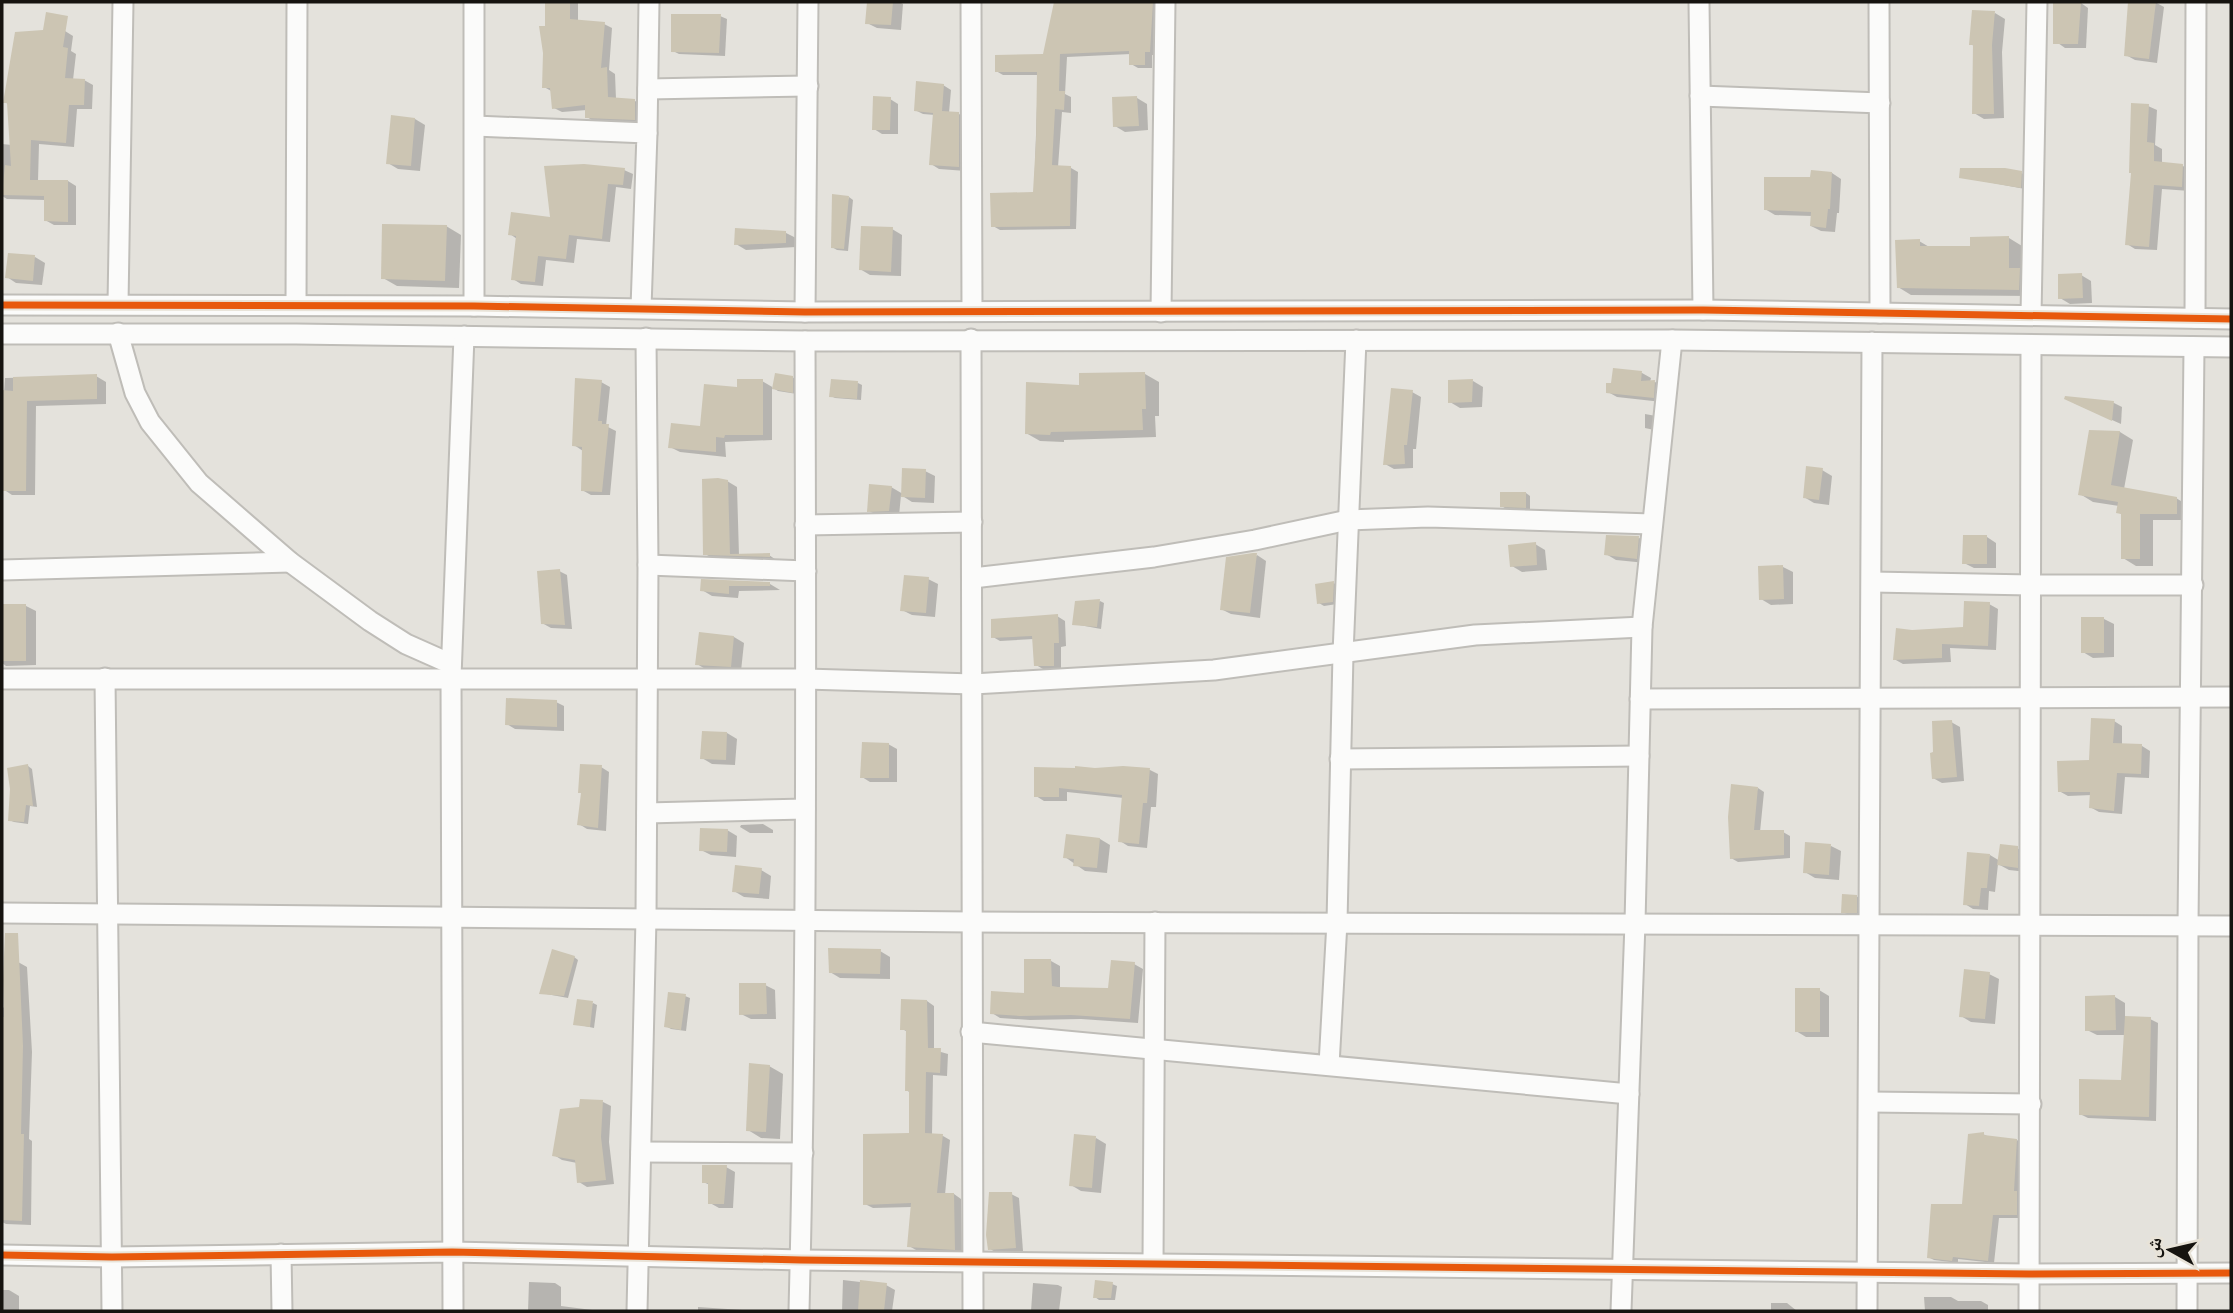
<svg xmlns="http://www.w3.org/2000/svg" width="2233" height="1313" font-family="Montserrat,'Noto Naskh Arabic',sans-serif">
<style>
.shadow{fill:#0003}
.building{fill:#ccc5b3}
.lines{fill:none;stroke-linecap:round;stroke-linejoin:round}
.minor-casing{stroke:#bfbdb8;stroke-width:23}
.minor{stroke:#fbfbfa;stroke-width:19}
.cycleway-casing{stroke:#e8e3d8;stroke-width:11}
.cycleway{stroke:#e8590c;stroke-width:7}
</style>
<rect width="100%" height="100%" fill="#e4e2dc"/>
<g class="shadow">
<polygon points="547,2 578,2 578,21 604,24 612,28 609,70 615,74 616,99 635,101 643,105 643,124 595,122 587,117 587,110 562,112 554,108 553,92 544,87"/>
<polygon points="869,2 899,2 903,4 901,30 877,28 867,23"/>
<polygon points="1055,2 1158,2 1157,55 1152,55 1152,68 1138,68 1131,64 1131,54 1067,57 1065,94 1071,97 1071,113 1062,112 1058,167 1071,168 1078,172 1076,229 1000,230 993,226 1034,194 1038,75 1003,75 996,71 1045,56"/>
<polygon points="2061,2 2081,3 2088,8 2086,48 2065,48 2058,43"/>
<polygon points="2130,2 2155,2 2164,7 2157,63 2135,60 2126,55"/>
<polygon points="1995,13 2005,19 2002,52 2004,118 1984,119 1974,113 1975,47 1971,44"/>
<polygon points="720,16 727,19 725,56 679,54 673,51"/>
<polygon points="65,31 73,36 71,51 76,54 73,80 84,80 93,85 92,109 77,109 74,147 39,144 38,181 68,181 76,186 76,225 54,225 45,220 45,200 7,199 2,196 2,144 12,145 9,105 5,102"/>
<polygon points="943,85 951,90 949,113 959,114 966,118 966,171 939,169 931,164 935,115 923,114 915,110"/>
<polygon points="1137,98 1147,104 1148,130 1125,132 1115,126"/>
<polygon points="890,99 898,104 898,134 882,134 874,129"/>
<polygon points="2148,106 2157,110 2155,145 2162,149 2162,163 2183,166 2191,171 2190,191 2162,189 2157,250 2135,249 2127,244"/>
<polygon points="393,117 415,119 425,125 420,171 398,169 388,163"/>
<polygon points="624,170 633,174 631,189 616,187 610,242 577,239 574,263 546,260 543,286 521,284 513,279 517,239 510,234 552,219"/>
<polygon points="1832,173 1841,179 1839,213 1837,213 1835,232 1821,231 1811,226 1812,216 1775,215 1765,209 1812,179"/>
<polygon points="2021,173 2025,175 2025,189 1961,177"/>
<polygon points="849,197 853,200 848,251 837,250 832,247"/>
<polygon points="446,226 461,235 459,288 397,286 383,278"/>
<polygon points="892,229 902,235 901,276 870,275 860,269"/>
<polygon points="786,233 796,238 796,247 746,250 736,244"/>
<polygon points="2009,238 2022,246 2022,272 2032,277 2032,296 1911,295 1898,287 1919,241 1931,248 1971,248"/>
<polygon points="35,257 45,263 42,285 16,283 7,277"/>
<polygon points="2081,275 2091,281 2092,303 2070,304 2060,298"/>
<polygon points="1614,370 1642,373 1651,378 1650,382 1655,382 1664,387 1662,402 1617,397 1608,392 1613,384"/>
<polygon points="1145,374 1159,382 1159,416 1155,416 1156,437 1064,440 1064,442 1040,441 1026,433 1081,387"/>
<polygon points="96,376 106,382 106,404 36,406 35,495 12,495 3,489 2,427 5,378"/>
<polygon points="792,377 797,380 797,394 778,391 772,387 772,440 725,442 726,457 680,452 670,447 702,428 739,389 762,381 774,388"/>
<polygon points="1473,381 1483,387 1482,407 1460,408 1450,402"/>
<polygon points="601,382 610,387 606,426 616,431 610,495 591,495 582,490 583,451 574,445"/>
<polygon points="858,383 862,385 861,400 835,398 831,396"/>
<polygon points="1412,392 1421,397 1416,449 1413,449 1413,468 1394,469 1385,464"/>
<polygon points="2074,403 2114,403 2122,407 2121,424"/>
<polygon points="1645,414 1656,416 1654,430 1645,428"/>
<polygon points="2091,432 2120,432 2133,440 2124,489 2176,498 2189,506 2190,520 2153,520 2153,566 2136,566 2123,558 2123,515 2118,512 2119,506 2093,502 2080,494"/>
<polygon points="1822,470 1832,476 1829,505 1814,503 1804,497"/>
<polygon points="925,471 935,476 934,503 912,502 901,495 899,516 879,516 869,511 891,487 903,494"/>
<polygon points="727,481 737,487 739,555 769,555 779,562 714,559 705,554"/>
<polygon points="1526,493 1530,496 1530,509 1506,509 1502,506"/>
<polygon points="1987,537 1996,543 1996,568 1974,568 1964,563"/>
<polygon points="1639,538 1649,543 1646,563 1616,560 1606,554"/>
<polygon points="1535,544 1545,550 1547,570 1522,572 1512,566"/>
<polygon points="1257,555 1266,561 1260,618 1231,614 1221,609"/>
<polygon points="1783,567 1793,572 1793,604 1771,605 1761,599"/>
<polygon points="559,571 567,575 572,629 551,628 542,623"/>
<polygon points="928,579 938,584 935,617 912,615 902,610"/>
<polygon points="703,581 770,584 780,590 739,591 738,598 712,596 702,590"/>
<polygon points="1333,583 1338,585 1337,604 1324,606 1319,603"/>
<polygon points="1100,601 1104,603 1101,629 1074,624"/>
<polygon points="1989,604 1998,609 1996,650 1950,648 1951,662 1903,664 1894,659 1912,632 1965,629"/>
<polygon points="26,606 36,611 36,665 6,666 2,663 2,627"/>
<polygon points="1057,616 1065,621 1066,646 1061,647 1061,670 1043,669 1036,665 1034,639 1000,641 993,637"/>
<polygon points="2104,619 2114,624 2114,657 2093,658 2083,652"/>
<polygon points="701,634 734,637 744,643 741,671 707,670 697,664"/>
<polygon points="556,702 564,706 564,731 515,729 507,724"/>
<polygon points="2114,721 2122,726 2122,745 2142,746 2150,751 2149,778 2125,777 2122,814 2099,812 2090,807 2092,795 2068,796 2059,791 2091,762"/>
<polygon points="1951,722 1960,727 1964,781 1942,783 1933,778 1935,754"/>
<polygon points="727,733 737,739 735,765 712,764 702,758"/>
<polygon points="888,744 897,749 897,782 870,782 862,777"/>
<polygon points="28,766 32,769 37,807 30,806 28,824 14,822 9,820"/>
<polygon points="601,767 609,772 606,831 587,829 579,824"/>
<polygon points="1036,769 1150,770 1158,774 1156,807 1151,807 1147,848 1128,846 1120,841 1124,798 1067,792 1067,801 1044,801 1036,796"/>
<polygon points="1758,788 1764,792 1760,832 1783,832 1790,836 1790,858 1738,862 1731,858"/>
<polygon points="763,824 773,830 773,833 750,833 740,827 741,825"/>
<polygon points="727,830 737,836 736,857 711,855 701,850"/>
<polygon points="1068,836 1100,839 1110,845 1107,873 1085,871 1065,857"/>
<polygon points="1831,846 1841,851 1839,880 1815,878 1805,872"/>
<polygon points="2017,848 2027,854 2027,872 2009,870 1998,864 1995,892 1989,891 1988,910 1973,909 1965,904 1990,855 2000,861"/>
<polygon points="761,870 771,876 769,899 744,897 734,891"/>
<polygon points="1856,896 1866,902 1866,917 1852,917 1843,912"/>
<polygon points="880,951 890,957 890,979 840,978 830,972"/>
<polygon points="574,957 578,960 568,998 541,993"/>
<polygon points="4,961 18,962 27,967 32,1052 29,1139 32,1141 31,1225 6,1224 2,1222 2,1007 5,1008"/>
<polygon points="1051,961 1060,966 1060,988 1110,989 1134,964 1143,969 1138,1023 1081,1019 1030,1020 1000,1018 992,1013 1026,995"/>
<polygon points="1989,974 1999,979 1995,1024 1971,1022 1961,1016"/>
<polygon points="765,985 775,990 776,1019 751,1019 741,1014"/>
<polygon points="1819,990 1829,996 1829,1037 1806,1037 1796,1031"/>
<polygon points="685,996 690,998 686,1031 671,1029 666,1026"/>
<polygon points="2115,997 2125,1003 2125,1018 2150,1019 2158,1023 2156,1121 2088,1118 2080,1114 2123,1081 2126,1035 2097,1035 2087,1030"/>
<polygon points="927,1001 934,1006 934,1050 948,1054 947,1076 933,1075 932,1135 943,1136 950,1140 945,1195 954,1194 961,1199 962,1253 916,1250 909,1246 912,1207 873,1208 865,1204 910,1135 911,1093 906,1090 908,1032 902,1029"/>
<polygon points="593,1003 597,1005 594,1028 575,1024"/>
<polygon points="769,1066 783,1074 780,1139 761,1138 748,1130"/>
<polygon points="603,1102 611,1106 609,1142 614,1184 587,1187 579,1182 577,1163 562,1160 554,1155 581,1109"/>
<polygon points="1983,1134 1989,1137 2017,1140 2022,1144 2022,1218 1999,1218 1994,1263 1958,1259 1958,1263 1934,1260 1928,1257 1963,1206"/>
<polygon points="1096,1138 1106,1144 1101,1193 1081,1191 1071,1185"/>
<polygon points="726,1167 735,1172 733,1208 719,1208 710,1203 710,1185 703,1182"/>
<polygon points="1011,1194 1019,1198 1023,1251 997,1253 990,1249"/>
<polygon points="843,1280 886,1285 895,1290 892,1311 842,1311"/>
<polygon points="529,1282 555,1283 561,1287 561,1306 600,1311 528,1311"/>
<polygon points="1033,1283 1058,1285 1062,1287 1059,1311 1031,1311"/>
<polygon points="1112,1284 1117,1286 1115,1300 1099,1300 1095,1297"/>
<polygon points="2,1290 9,1290 19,1296 19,1311 2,1311"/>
<polygon points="1924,1297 1951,1297 1958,1301 1981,1301 1988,1305 1988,1311 1925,1311"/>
<polygon points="1771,1303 1787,1303 1797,1311 1771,1311"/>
<polygon points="698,1307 757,1311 758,1311 698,1311"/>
</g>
<g class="building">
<polygon points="545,2 570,2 570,19 605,22 601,68 607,67 608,97 635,99 635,120 585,118 585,105 552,109 550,88 542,88 543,53 539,26 545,26"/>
<polygon points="867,2 893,2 891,25 865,24"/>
<polygon points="1054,2 1153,2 1150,52 1145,52 1145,65 1129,65 1129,51 1060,54 1059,91 1065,91 1064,110 1055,109 1052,165 1071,166 1070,226 991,227 990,193 1033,192 1036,140 1037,72 995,72 995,55 1043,54"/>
<polygon points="2053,2 2081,2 2078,44 2053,44"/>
<polygon points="2128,2 2156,2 2149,59 2124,56"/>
<polygon points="1972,10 1995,11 1992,45 1994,114 1972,114 1973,45 1969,45"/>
<polygon points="46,12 68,16 63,47 68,48 65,78 85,79 84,105 69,105 66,143 31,140 30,180 68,180 68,222 44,221 44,196 2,195 5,165 11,166 7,103 3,103 15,32 43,30"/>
<polygon points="671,14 721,14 719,53 671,52"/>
<polygon points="916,81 944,84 942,111 959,112 959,167 929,165 933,113 914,111"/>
<polygon points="873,96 891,97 890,130 872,130"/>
<polygon points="1137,96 1139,126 1113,127 1112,97"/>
<polygon points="2131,103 2149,104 2147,142 2154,143 2154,161 2183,164 2182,187 2154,185 2149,247 2125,245 2131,173 2129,173"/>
<polygon points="391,115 415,118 411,166 386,164"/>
<polygon points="584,164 625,168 623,185 608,184 602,239 569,235 566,259 538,256 535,282 511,280 516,236 508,235 511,212 550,217 544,166"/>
<polygon points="1960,168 2005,168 2022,171 2021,188 1959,178"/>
<polygon points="1811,170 1832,172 1830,209 1828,209 1826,228 1810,226 1811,212 1764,210 1764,177 1810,177"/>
<polygon points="832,194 849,196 844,249 831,248"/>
<polygon points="382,224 447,225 445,281 381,279"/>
<polygon points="861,226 893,227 891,272 859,270"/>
<polygon points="735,228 786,231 786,243 734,245"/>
<polygon points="2009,236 2009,268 2020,268 2019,290 1897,288 1895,240 1920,239 1920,246 1970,246 1970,237"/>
<polygon points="8,253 35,255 33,281 5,278"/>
<polygon points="2082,273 2083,298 2058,299 2058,274"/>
<polygon points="1613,368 1642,371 1641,381 1655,380 1654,398 1606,393 1606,383 1611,383"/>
<polygon points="1145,372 1146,409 1142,409 1143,430 1051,432 1050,435 1025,434 1026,382 1079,385 1079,373"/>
<polygon points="775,373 793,376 793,393 772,389"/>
<polygon points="97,374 97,399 27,401 26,491 2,491 2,390 13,391 13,377"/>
<polygon points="575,378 602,380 598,421 602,421 602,424 609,424 602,492 581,491 582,447 572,446"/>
<polygon points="737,379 763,379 763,435 725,435 724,438 716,437 716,452 668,448 671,423 700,426 704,384 737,387"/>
<polygon points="831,379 858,381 857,399 829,397"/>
<polygon points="1473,379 1472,402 1448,403 1448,380"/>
<polygon points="1391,388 1413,390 1407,445 1404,445 1405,464 1383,465"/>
<polygon points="2065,396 2114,401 2112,421 2064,399"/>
<polygon points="2089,430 2120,431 2111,485 2177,497 2177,514 2140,514 2140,559 2121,559 2121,514 2116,513 2118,502 2078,495"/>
<polygon points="1806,466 1823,468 1819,500 1803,498"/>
<polygon points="902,468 926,469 925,498 901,497"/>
<polygon points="718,478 728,480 730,554 770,553 770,557 703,555 702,479"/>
<polygon points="869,484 892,486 889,511 867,512"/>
<polygon points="1500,492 1526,492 1526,508 1500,507"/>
<polygon points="1606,535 1639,536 1637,559 1604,555"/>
<polygon points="1963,535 1987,535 1987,564 1962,564"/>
<polygon points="1536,542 1537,565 1510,567 1508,545"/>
<polygon points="1253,553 1257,553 1250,613 1220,610 1226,557"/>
<polygon points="1783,565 1784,599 1759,600 1758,566"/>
<polygon points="560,569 565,625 541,624 537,571"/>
<polygon points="904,575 929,577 926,613 900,611"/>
<polygon points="701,579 770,582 770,586 729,586 729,594 700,591"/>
<polygon points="1334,581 1333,602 1317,604 1315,584"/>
<polygon points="1100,599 1097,627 1072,625 1075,601"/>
<polygon points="1964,601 1990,602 1988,646 1942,644 1942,658 1893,660 1896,628 1912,630 1963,627"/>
<rect x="2" y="604" width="24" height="57"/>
<polygon points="1058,614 1059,643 1054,643 1054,666 1034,666 1032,636 991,638 991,619"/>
<rect x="2081" y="617" width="23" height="36"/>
<polygon points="699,632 734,636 731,667 695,665"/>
<polygon points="506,698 557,700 557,727 505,725"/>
<polygon points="2091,718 2115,719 2113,743 2142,744 2141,774 2117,773 2114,811 2089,808 2090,792 2058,792 2057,761 2089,760"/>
<polygon points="1952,720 1957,777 1932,779 1930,753 1933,752 1932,721"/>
<polygon points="702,731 727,732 726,760 700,759"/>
<polygon points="862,742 889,743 889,778 860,778"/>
<polygon points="28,764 33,806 26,805 24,822 8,821 10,789 7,768"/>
<polygon points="580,764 602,765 598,828 577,825 581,793 578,793"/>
<polygon points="1075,766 1095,768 1123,766 1150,768 1147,803 1143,803 1139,844 1118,842 1122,795 1059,788 1059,797 1034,797 1034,767 1075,768"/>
<polygon points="1731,784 1758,787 1754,830 1784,830 1784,855 1730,859 1728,817"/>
<polygon points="700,828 728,829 727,852 699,851"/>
<polygon points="1066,834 1100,838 1097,868 1073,866 1074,859 1063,858"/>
<polygon points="1805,842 1831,844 1829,875 1803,873"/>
<polygon points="2000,844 2018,846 2018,868 1997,865"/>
<polygon points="1967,852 1990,854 1987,888 1981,888 1979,906 1963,905"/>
<polygon points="735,865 762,868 759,894 732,892"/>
<polygon points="1842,894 1857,895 1857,913 1841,913"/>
<polygon points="5,933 18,933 23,1046 21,1134 24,1134 22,1221 2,1220 2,1017 4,1017 3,979"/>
<polygon points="828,948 881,949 880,974 829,973"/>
<polygon points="552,949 575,956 564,996 539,994"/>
<polygon points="1024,959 1051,959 1052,986 1058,987 1108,988 1111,960 1135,962 1130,1019 1071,1015 1020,1016 990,1014 991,991 1024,993"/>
<polygon points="1964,969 1990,972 1985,1019 1959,1017"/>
<polygon points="739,983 766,983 767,1014 739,1015"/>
<rect x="1795" y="988" width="25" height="44"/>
<polygon points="668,992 686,994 681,1030 664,1027"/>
<polygon points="2115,995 2116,1030 2085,1031 2085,996"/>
<polygon points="577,999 593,1001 590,1027 573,1025"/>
<polygon points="901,999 927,1000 928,1048 941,1048 940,1073 926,1072 925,1133 943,1134 937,1193 954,1193 955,1250 907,1247 911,1203 863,1205 863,1134 909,1133 909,1091 905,1091 906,1030 900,1030"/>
<polygon points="2125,1016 2151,1017 2149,1117 2079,1115 2079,1079 2121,1080"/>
<polygon points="749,1063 770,1065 766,1132 746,1131"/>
<polygon points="580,1099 603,1100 601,1137 606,1180 577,1183 575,1160 552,1156 560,1109 579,1107"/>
<polygon points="1984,1132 1984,1135 2017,1139 2014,1191 2017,1191 2017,1215 1993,1215 1988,1261 1953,1257 1952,1261 1927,1258 1931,1204 1962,1204 1968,1134"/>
<polygon points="1074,1134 1096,1136 1092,1188 1069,1186"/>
<polygon points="702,1165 727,1165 724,1204 708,1204 708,1183 702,1183"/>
<polygon points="989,1192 1012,1192 1016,1248 988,1250 986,1235"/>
<polygon points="860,1280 887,1283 884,1311 858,1311"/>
<polygon points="1095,1280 1113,1282 1111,1298 1093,1298"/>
</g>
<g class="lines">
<defs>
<g id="minor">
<polyline points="474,2 474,306"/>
<polyline points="971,2 972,310"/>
<polyline points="1699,2 1703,310"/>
<polyline points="1879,2 1880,313"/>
<polyline points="648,89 808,86"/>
<polyline points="1700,96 1880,103"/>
<polyline points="475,126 647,133 641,308"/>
<polyline points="647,133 649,2"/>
<polyline points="118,304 123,2"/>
<polyline points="2,305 474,306 805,312 1703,310 2231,319"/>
<polyline points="296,305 297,2"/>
<polyline points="805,312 808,2"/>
<polyline points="1161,312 1165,2"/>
<polyline points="2031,315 2037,2"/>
<polyline points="2195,318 2196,2"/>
<polyline points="118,333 135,393 150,422 199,483 290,562 370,621 406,644 451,664"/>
<polyline points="2,334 296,334 805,341 1672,340 2231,347"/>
<polyline points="971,339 973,1311"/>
<polyline points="805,525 972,522"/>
<polyline points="648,565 806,571"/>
<polyline points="2,570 290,562"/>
<polyline points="973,578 1154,557 1255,540 1348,520 1428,517 1652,524"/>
<polyline points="1872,582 2031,585 2193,585"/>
<polyline points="105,678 112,1311"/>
<polyline points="2,679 806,679 973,684 1214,670 1475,635 1642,627"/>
<polyline points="1640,699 2231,697"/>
<polyline points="1340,759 1639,756"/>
<polyline points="647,813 805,809"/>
<polyline points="2,913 972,922 2231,926"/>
<polyline points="971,1032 1629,1094"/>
<polyline points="1329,1065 1337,922 1343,654 1356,340"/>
<polyline points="1870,1102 2031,1104"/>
<polyline points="641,1152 803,1153"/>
<polyline points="281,1254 282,1311"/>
<polyline points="2,1255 112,1257 452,1252 801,1260 2029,1274 2231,1273"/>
<polyline points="1153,1263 1155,922"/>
<polyline points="453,1311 451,677 464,336"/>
<polyline points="637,1311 646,918 648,565 646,338"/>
<path d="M799 1311C807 988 806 665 805 341"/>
<polyline points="1621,1311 1635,923 1642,627 1672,340"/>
<polyline points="1867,1311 1872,342"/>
<polyline points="2029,1311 2031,345"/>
<polyline points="2187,1311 2188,925 2194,347"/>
</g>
</defs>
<use href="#minor" class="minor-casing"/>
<use href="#minor" class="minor"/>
<defs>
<g id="cycleway">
<polyline points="2,305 474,306 805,312 1703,310 2231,319"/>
<polyline points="2,1255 112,1257 452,1252 801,1260 2029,1274 2231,1273"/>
</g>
</defs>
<use href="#cycleway" class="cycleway-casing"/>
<use href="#cycleway" class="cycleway"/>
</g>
<rect width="2233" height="1313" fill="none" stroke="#161410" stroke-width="7"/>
<g transform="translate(2170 1250) rotate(278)" stroke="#e8e3d8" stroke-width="5" paint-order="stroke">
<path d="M0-5L12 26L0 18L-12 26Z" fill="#161410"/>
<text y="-10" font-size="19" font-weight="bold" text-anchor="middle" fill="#161410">ش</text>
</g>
</svg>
